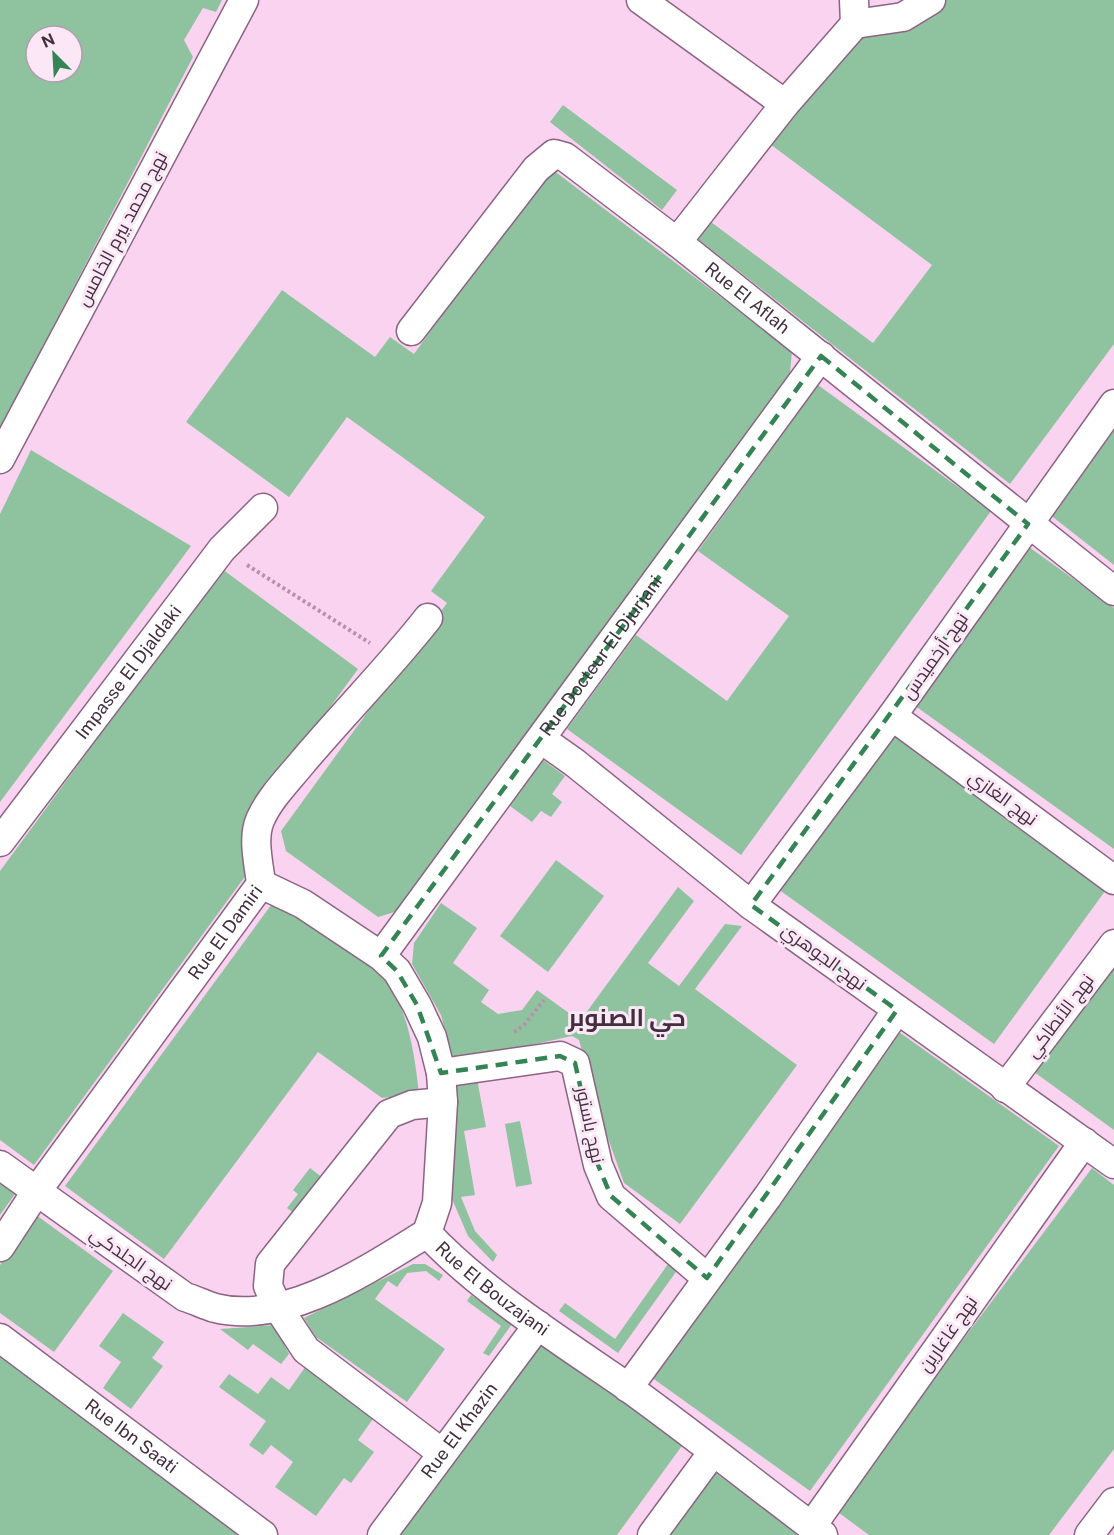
<svg xmlns="http://www.w3.org/2000/svg" width="1114" height="1535" font-family="'Public Sans',Cairo,sans-serif">
<style>
.green{fill:#8fc3a0;fill-rule:evenodd}
.lines{fill:none;stroke-linecap:round;stroke-linejoin:round}
.street-casing{stroke:#8d6384;stroke-width:31}
.path{stroke:#b293aa;stroke-width:4;stroke-dasharray:3 3;stroke-linecap:butt}
.street{stroke:#fff;stroke-width:28}
.marked{fill:none;stroke:#348455;stroke-width:4.5;stroke-dasharray:12 8;stroke-linejoin:round}
.labels{text-anchor:middle;stroke-width:6;stroke-linejoin:round;paint-order:stroke}
.street-label{font-size:18px;fill:#422f3e;stroke:#fbe7f6}
.district-label{font-size:24px;font-weight:bold;fill:#422f3e;stroke:#fbe7f6}
</style>
<rect width="100%" height="100%" fill="#fad3f0"/>
<g class="green">
<path d="M0 0H222L216 12 203 8 184 40 193 57 0 429ZM36 36H72V72H36Z"/>
<polygon points="944,0 1114,0 1114,344 1010,484 694,236 707,219 873,343 932,265 766,141 853,27"/>
<polygon points="563,105 677,190 662,210 550,122"/>
<polygon points="549,167 792,351 790,373 398,911 378,917 286,851 281,831 447,603 431,591 485,517 347,417 289,497 186,422 282,290 375,357 390,337 414,354"/>
<polygon points="818,385 991,511 741,855 567,729 636,635 727,701 789,616 698,551"/>
<polygon points="1114,413 1114,565 1044,510"/>
<polygon points="31,450 191,546 0,802 0,514"/>
<polygon points="1022,542 1114,608 1114,849 907,700"/>
<polygon points="222,569 358,669 250,817 252,867 34,1165 0,1140 0,871"/>
<polygon points="884,727 1108,887 994,1044 771,884"/>
<polygon points="543,760 565,776 552,794 562,802 551,817 541,811 532,822 510,806"/>
<polygon points="556,860 604,896 548,972 500,936"/>
<polygon points="678,887 694,901 648,963 679,986 725,924 742,926 695,989 797,1065 680,1224 624,1183 600,1116 579,1040 572,1036 453,1062 441,1015 412,964 414,943 441,903 477,928 453,963 489,990 481,1002 498,1014 522,1010 537,990 580,1021"/>
<path d="M277 897C305 918 377 963 393 990 410 1022 415 1058 419 1094L382 1098 318 1052 164 1259 65 1186Z"/>
<polygon points="1114,955 1114,1130 1030,1069"/>
<polygon points="892,1027 1059,1146 810,1491 644,1372"/>
<polygon points="477,1079 486,1127 464,1131 475,1195 461,1197 475,1231 497,1255 493,1262 468,1236 452,1199 455,1083"/>
<polygon points="520,1121 532,1184 516,1187 505,1124"/>
<polygon points="310,1168 323,1178 295,1214 287,1208 298,1194 293,1190"/>
<polygon points="1092,1168 1114,1185 1114,1449 1049,1535 869,1535 835,1510"/>
<polygon points="0,1183 15,1194 0,1215"/>
<polygon points="36,1215 113,1271 54,1352 0,1313 0,1265"/>
<polygon points="624,1220 683,1262 618,1353 559,1311 565,1303 615,1339 668,1264 654,1254 657,1250 621,1225"/>
<polygon points="413,1264 425,1264 443,1275 439,1281 426,1271 407,1273 397,1287 388,1281 375,1299 445,1349 407,1402 316,1337 304,1318"/>
<polygon points="471,1295 512,1324 489,1356 483,1353 501,1326 467,1301"/>
<polygon points="123,1313 164,1342 152,1358 163,1366 131,1409 103,1388 121,1362 99,1346"/>
<polygon points="275,1325 289,1354 281,1364 253,1344 248,1350 220,1329"/>
<polygon points="543,1340 684,1443 617,1535 400,1535"/>
<polygon points="0,1351 251,1535 0,1535"/>
<polygon points="306,1366 375,1416 358,1440 374,1452 351,1483 344,1478 316,1516 275,1487 293,1462 271,1445 263,1455 249,1445 266,1421 219,1387 229,1374 258,1394 271,1377 289,1390"/>
<polygon points="713,1471 799,1535 665,1535"/>
</g>
<g class="lines">
<defs>
<g id="street">
<polyline points="641,0 785,104"/>
<polyline points="855,24 903,17 931,0"/>
<polyline points="677,242 785,104 855,24 854,0"/>
<path id="s1" d="M411 331 536 169 554 154 565 157 677 242 1114 591"/>
<polyline points="0,459 244,0"/>
<polyline points="892,716 1114,880"/>
<polyline points="541,739 575,763 751,905 1114,1164"/>
<path id="s2" d="M0 842 222 549 263 508"/>
<polyline points="261,884 303,904 381,956 397,971 417,1005 432,1037 441,1073 443,1102 437,1203 427,1233"/>
<polyline points="751,905 892,716 1114,404"/>
<path id="s3" d="M381 956 821 356"/>
<polyline points="441,1073 560,1056 575,1063 598,1165 611,1196 707,1278"/>
<polyline points="1005,1088 1114,944"/>
<path d="M0 1165 185 1297C195 1300 205 1305 215 1308 286 1326 370 1268 427 1233"/>
<path id="s4" d="M427 1233C480 1290 561 1341 626 1386 693 1434 757 1486 823 1535"/>
<path id="s5" d="M0 1247 36 1192 261 884C259 864 252 839 260 820 269 799 287 781 301 764 342 715 388 669 428 618"/>
<path id="s6" d="M0 1338 263 1535"/>
<polyline points="628,1388 768,1196 897,1010"/>
<polyline points="442,1453 306,1350 277,1306 268,1286 270,1264 389,1114 412,1105 443,1102"/>
<polyline points="811,1527 1084,1142"/>
<path id="s7" d="M382 1535 538 1325"/>
<polyline points="652,1535 713,1452"/>
<polyline points="1089,1535 1114,1502"/>
</g>
</defs>
<use href="#street" class="street-casing"/>
<g class="path">
<polyline points="247,565 370,643"/>
<polyline points="514,1032 524,1025 544,1000"/>
</g>
<use href="#street" class="street"/>
</g>
<path class="marked" d="M821 356 1028 524 751 905 897 1010 707 1278 611 1196 598 1165 575 1063 560 1056 441 1073 417 1005 397 971 381 956Z"/>
<g class="labels">
<g class="street-label">
<text transform="translate(122 229) rotate(-62)" y="6">نهج محمد بيرم الخامس</text>
<text dy="6" stroke="none"><textPath href="#s1" startOffset="470">Rue El Aflah</textPath></text>
<text transform="translate(935 656) rotate(-55)" y="6">نهج أرخميدس</text>
<text dy="6" stroke="none"><textPath href="#s3" startOffset="372">Rue Docteur El Djurjani</textPath></text>
<text dy="6" stroke="none"><textPath href="#s2" startOffset="213">Impasse El Djaldaki</textPath></text>
<text transform="translate(1003 798) rotate(36)" y="6">نهج الغازي</text>
<text dy="6" stroke="none"><textPath href="#s5" startOffset="387">Rue El Damiri</textPath></text>
<text transform="translate(824 957) rotate(36)" y="6">نهج الجوهري</text>
<text transform="translate(1060 1016) rotate(-53)" y="6">نهج الأنطاكي</text>
<text transform="translate(590 1125) rotate(78)" y="6">نهج باستور</text>
<text transform="translate(131 1259) rotate(35)" y="6">نهج الجلدكي</text>
<text dy="6" stroke="none"><textPath href="#s4" startOffset="86">Rue El Bouzajani</textPath></text>
<text transform="translate(948 1334) rotate(-55)" y="6">نهج غاغارين</text>
<text dy="6" stroke="none"><textPath href="#s7" startOffset="130">Rue El Khazin</textPath></text>
<text dy="6" stroke="none"><textPath href="#s6" startOffset="164">Rue Ibn Saati</textPath></text>
</g>
<g class="district-label">
<text x="627" y="1026">حي الصنوبر</text>
</g>
</g>
<g transform="translate(54 54) rotate(336)"><circle r="28" fill="#fbe7f6" stroke="#b19dac" stroke-width="1.5"/>
<path d="M0-4.5L10 22L0 15L-10 22Z" fill="#348455"/>
<text y="-9" font-size="16" font-weight="bold" text-anchor="middle" fill="#422f3e">N</text>
</g>
</svg>
